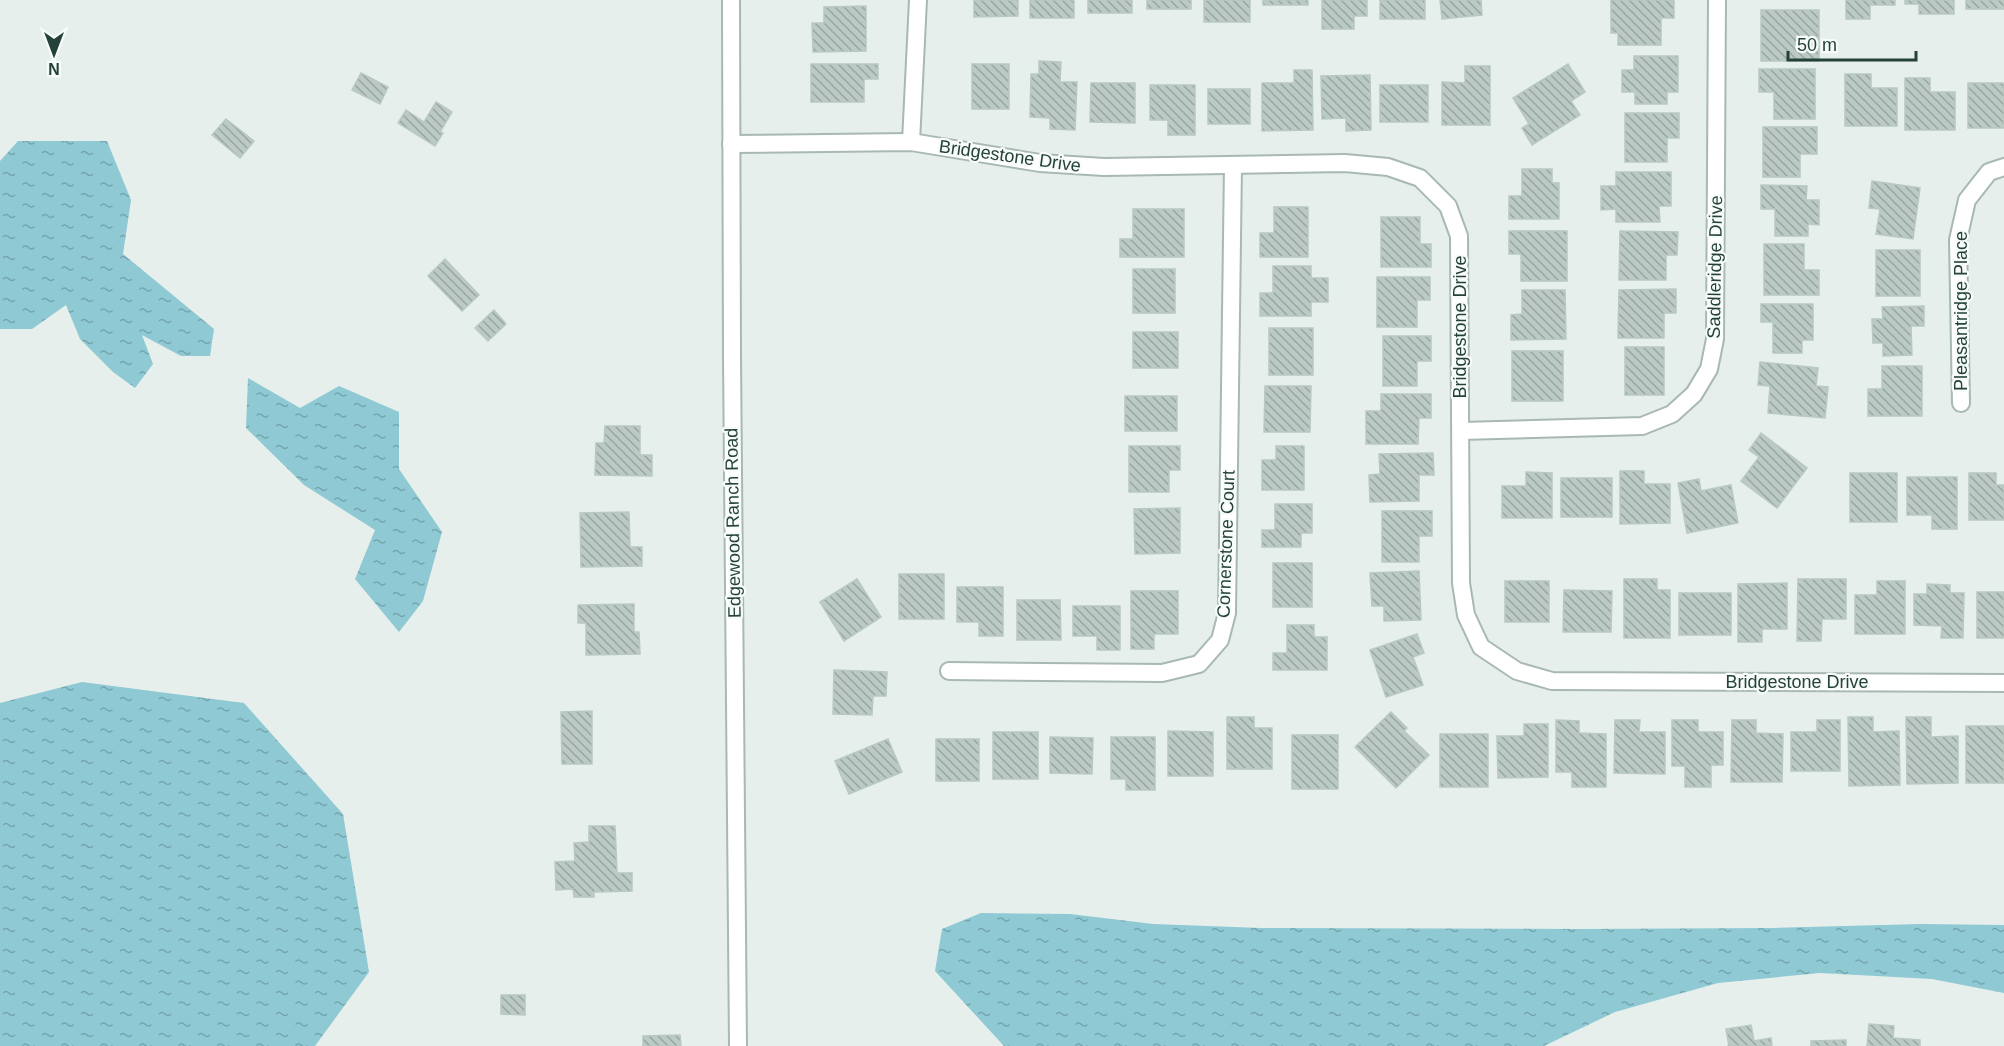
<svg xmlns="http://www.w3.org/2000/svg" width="2004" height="1046" font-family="Helvetica,sans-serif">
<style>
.water{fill:url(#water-ripples)}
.building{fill:url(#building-back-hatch);stroke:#b8c9c2;stroke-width:1.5}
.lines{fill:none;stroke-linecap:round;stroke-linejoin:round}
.minor-casing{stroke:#a8b8b2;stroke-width:20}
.minor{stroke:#fff;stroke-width:16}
.labels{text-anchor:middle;stroke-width:4.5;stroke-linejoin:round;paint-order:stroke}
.street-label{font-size:18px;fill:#24423a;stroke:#f7fbf9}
</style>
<defs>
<pattern id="water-ripples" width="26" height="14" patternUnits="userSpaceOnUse" patternTransform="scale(1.5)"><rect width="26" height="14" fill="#8ec9d4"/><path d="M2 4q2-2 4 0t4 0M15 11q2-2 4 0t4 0" fill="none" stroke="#74a5ad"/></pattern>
<pattern id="building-back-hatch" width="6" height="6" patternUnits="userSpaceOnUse" patternTransform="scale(1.5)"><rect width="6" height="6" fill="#bbcac4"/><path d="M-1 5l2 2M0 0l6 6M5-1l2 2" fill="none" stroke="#98a6a0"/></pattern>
</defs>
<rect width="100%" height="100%" fill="#e6efeb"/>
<g class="water">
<polygon points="18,141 107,141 131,200 123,254 214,329 210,356 181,356 142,335 153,364 135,388 113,372 80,339 66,305 32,329 0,329 0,161"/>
<polygon points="248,378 300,408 339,386 399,412 399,469 442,532 423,601 399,632 355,579 375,530 304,485 246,428"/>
<polygon points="82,682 244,703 343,814 369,972 315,1046 0,1046 0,703"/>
<polygon points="981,913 1070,914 1153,924 1261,928 1581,929 1773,928 1921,924 2004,925 2004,993 1932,979 1820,973 1718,983 1615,1012 1544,1046 1004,1046 935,971 942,929"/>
</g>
<g class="building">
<polygon points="974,0 1018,0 1018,16 974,17"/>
<rect x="1030" y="0" width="44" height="18"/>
<rect x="1088" y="0" width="44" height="13"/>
<rect x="1147" y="0" width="44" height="9"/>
<rect x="1204" y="0" width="46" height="22"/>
<rect x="1263" y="0" width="45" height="5"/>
<polygon points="1322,0 1367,0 1367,16 1354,16 1354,29 1322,29"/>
<rect x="1380" y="0" width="45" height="19"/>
<polygon points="1440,0 1481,0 1482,15 1442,19"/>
<polygon points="1611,0 1674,0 1674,18 1661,18 1661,45 1618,45 1618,33 1611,33"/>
<polygon points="1846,0 1895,0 1895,5 1870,5 1870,19 1846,19"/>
<polygon points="1905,0 1954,0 1954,14 1919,14 1919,4 1905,4"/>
<rect x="1966" y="0" width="38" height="9"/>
<polygon points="866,6 866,51 813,52 812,23 824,23 824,7"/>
<rect x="1761" y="10" width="58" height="51"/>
<polygon points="1634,56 1678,56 1678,92 1667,92 1667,104 1635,104 1635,92 1622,92 1622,70 1634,70"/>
<polygon points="1039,61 1061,62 1060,82 1077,82 1075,130 1050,129 1050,118 1030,117 1031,74 1039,74"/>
<polygon points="811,64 878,64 878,79 864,79 864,102 811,102"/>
<rect x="972" y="64" width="37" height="45"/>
<polygon points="1568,64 1585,92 1571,101 1580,115 1532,145 1522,128 1529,124 1513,98"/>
<polygon points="1465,66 1490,66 1490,125 1442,125 1442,82 1465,83"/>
<polygon points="1759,69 1815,69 1815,119 1774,119 1774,92 1759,92"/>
<polygon points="1294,70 1312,70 1313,130 1262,131 1262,83 1294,83"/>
<polygon points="361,73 388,87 380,104 352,90"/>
<polygon points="1845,74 1871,74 1871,88 1897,88 1897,126 1845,126"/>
<polygon points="1370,75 1371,130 1346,131 1346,118 1322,119 1321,76"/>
<polygon points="1905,78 1930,78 1930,92 1955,92 1955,130 1905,130"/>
<polygon points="1091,83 1135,83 1135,123 1090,122"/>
<rect x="1968" y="83" width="36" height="45"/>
<polygon points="1150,85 1195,85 1195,135 1168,135 1168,120 1150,120"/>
<rect x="1380" y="85" width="48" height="37"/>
<rect x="1208" y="89" width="42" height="35"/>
<polygon points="436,102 452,112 440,132 443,133 435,146 398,123 406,110 424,122"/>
<polygon points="1625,113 1679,113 1679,138 1667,138 1667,162 1625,162"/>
<polygon points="226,119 254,141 240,158 212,135"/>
<polygon points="1763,127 1817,127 1817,154 1800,154 1800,177 1763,177"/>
<polygon points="1522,169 1552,169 1552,183 1559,183 1559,219 1509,219 1509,196 1522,196"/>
<polygon points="1616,172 1671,172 1671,206 1659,206 1660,222 1616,222 1616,209 1601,210 1601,186 1616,186"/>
<polygon points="1872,181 1920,188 1913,239 1876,234 1880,209 1869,208"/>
<polygon points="1761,185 1807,186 1806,200 1819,200 1819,225 1808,224 1808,236 1775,236 1775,209 1761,209"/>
<polygon points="1274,207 1308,207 1308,257 1260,257 1260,233 1274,233"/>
<polygon points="1133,209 1184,209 1184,257 1120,257 1120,239 1133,239"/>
<polygon points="1381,217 1420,217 1420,244 1431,244 1431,267 1381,267"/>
<polygon points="1509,231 1567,231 1567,281 1521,281 1521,254 1509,254"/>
<polygon points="1620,231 1678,232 1677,255 1666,255 1666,280 1619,280"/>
<polygon points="1764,244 1804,244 1804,270 1819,270 1819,295 1764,295"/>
<rect x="1876" y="250" width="44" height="46"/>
<polygon points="445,259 479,295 462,311 428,276"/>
<polygon points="1273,266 1311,266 1311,278 1328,278 1328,302 1311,302 1311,316 1260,316 1260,293 1273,293"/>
<rect x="1133" y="269" width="42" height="44"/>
<polygon points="1377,277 1430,277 1430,300 1417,300 1417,327 1377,327"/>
<polygon points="1676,289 1676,313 1664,313 1664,338 1618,338 1619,290"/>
<polygon points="1522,290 1565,290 1566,339 1511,340 1511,315 1522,314"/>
<polygon points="1761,304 1813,304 1813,340 1802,340 1802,353 1773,353 1773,322 1761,322"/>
<polygon points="1924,306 1924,326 1911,326 1912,355 1883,356 1883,343 1873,343 1872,319 1883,319 1882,307"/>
<polygon points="494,310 506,324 488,341 475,328"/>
<rect x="1269" y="328" width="44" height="47"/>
<rect x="1133" y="332" width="45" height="36"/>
<polygon points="1383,336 1431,336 1431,361 1417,361 1417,386 1383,386"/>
<rect x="1625" y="347" width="39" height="48"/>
<rect x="1512" y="351" width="51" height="50"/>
<polygon points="1760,362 1818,368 1816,386 1828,387 1825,418 1768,413 1770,386 1758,385"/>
<polygon points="1882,366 1922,366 1922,416 1868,416 1868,389 1882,389"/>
<polygon points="1265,386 1311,386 1310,432 1264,432"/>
<polygon points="1381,394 1431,394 1431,418 1419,418 1418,444 1366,444 1366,411 1381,411"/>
<rect x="1125" y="396" width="52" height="35"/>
<polygon points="605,426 640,426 640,455 652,455 652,476 595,475 596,443 604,443"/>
<polygon points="1761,433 1807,468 1777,508 1741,481 1759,457 1749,450"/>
<polygon points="1129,446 1180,446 1180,470 1169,470 1169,492 1129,492"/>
<polygon points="1276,446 1304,446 1304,490 1262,490 1262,460 1276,460"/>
<polygon points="1433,453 1434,475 1419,475 1419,501 1370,502 1369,475 1380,474 1379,454"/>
<polygon points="1620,471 1644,471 1644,484 1670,484 1670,523 1620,524"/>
<polygon points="1526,472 1552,473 1552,518 1502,518 1502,486 1526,486"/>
<rect x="1850" y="473" width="47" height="49"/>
<polygon points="1969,473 1996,473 1996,485 2004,485 2004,520 1969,520"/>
<polygon points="1907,477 1957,477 1957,529 1932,529 1932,515 1907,515"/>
<rect x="1561" y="478" width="51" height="39"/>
<polygon points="1699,479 1701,491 1731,485 1738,523 1687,533 1678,483"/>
<polygon points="1275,504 1312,504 1312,533 1301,533 1301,547 1262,547 1262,530 1275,530"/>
<polygon points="1180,508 1180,553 1135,554 1134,509"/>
<polygon points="1382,511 1432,511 1432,536 1419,536 1419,562 1382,562"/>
<polygon points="629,512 630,547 642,547 642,566 581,567 580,513"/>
<rect x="1273" y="563" width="39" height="44"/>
<polygon points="1419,571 1421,620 1384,621 1384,606 1372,606 1370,573"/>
<rect x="899" y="574" width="45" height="45"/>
<polygon points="857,579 881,617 844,641 820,602"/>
<polygon points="1624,579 1657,579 1657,590 1670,590 1670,638 1624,638"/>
<polygon points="1798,579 1846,579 1846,619 1822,619 1821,641 1797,641"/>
<rect x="1505" y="581" width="44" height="41"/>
<polygon points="1877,581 1905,581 1905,634 1855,634 1855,595 1877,595"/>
<polygon points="1787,583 1787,629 1762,629 1762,642 1738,642 1738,584"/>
<polygon points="1927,584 1950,585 1950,593 1964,593 1963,638 1941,638 1942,626 1914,625 1914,594 1927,594"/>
<polygon points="957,587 1003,587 1003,636 979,636 979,622 957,622"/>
<polygon points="1564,590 1612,591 1611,632 1563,632"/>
<polygon points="1131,591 1178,591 1178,634 1154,634 1154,649 1131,649"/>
<rect x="1977" y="592" width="27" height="46"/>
<rect x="1679" y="593" width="52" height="42"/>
<polygon points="1017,600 1060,600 1061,640 1017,640"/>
<polygon points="634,604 634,632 639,632 640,654 586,655 586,623 578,623 578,605"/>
<polygon points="1073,606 1120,606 1120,650 1097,650 1097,636 1073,636"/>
<polygon points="1287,625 1314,625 1314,637 1327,637 1327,670 1273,670 1273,653 1287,653"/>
<polygon points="1417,634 1424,653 1413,657 1423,685 1386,697 1370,650"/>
<polygon points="834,670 887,672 886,696 873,696 872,715 833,714"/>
<polygon points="592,711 592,764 562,764 561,712"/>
<polygon points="1391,712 1407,728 1404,731 1429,755 1396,788 1355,747"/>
<polygon points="1227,717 1254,717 1254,728 1272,728 1272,769 1227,769"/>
<polygon points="1848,717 1873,717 1873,732 1899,731 1900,785 1849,786"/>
<polygon points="1906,717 1931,717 1931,737 1958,736 1958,783 1907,784"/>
<polygon points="1556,720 1579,721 1579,733 1606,734 1606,787 1572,787 1572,772 1556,772"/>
<polygon points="1615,720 1640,720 1639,732 1665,732 1665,774 1614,773"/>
<polygon points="1672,720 1698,720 1698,732 1723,732 1723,765 1711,765 1711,787 1685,787 1685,766 1672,766"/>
<polygon points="1732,720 1756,720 1756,733 1783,734 1782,782 1731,782"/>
<polygon points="1817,720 1840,720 1840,771 1791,771 1791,732 1817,732"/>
<polygon points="1524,724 1548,724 1548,777 1498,778 1497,736 1524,736"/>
<rect x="1966" y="726" width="38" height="57"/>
<polygon points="1168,731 1213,732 1213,776 1168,776"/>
<rect x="993" y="732" width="45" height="47"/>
<rect x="1440" y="734" width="48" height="53"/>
<rect x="1292" y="735" width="46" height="54"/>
<polygon points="1050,737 1093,738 1092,774 1050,773"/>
<polygon points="1111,737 1155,737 1155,790 1126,790 1126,779 1111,779"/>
<polygon points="888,739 902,772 849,794 835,761"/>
<rect x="936" y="739" width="43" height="42"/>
<polygon points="589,826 615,826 617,873 632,873 632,891 594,892 594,897 574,897 573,889 556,890 555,862 575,861 574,843 589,842"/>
<polygon points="501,995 525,995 525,1015 501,1014"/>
<polygon points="1869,1024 1894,1026 1893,1038 1920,1040 1920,1046 1867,1046"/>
<polygon points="1751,1025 1754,1041 1771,1038 1772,1046 1727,1046 1729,1046 1726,1029"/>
<polygon points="680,1035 681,1046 643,1046 643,1036"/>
<polygon points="1846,1040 1846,1046 1811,1046 1811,1041"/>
</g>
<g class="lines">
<defs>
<g id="minor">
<polyline points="731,0 732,357 738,1046"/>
<polyline points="911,142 918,0"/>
<polyline points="731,144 911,142 1040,163 1104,167 1345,163 1388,167 1420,178 1448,206 1459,236 1461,583 1466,615 1481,647 1517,671 1552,681 2004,683"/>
<polyline points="1961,403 1958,240 1967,200 1989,172 2004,167"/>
<polyline points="1461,431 1642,426 1672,414 1694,394 1709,369 1715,339 1717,0"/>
<polyline points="949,671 1162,673 1199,664 1220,640 1227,613 1233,165"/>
</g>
</defs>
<use href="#minor" class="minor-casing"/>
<use href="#minor" class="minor"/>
</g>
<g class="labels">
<g class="street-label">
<text transform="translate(1010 156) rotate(8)" y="6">Bridgestone Drive</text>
<text transform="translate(1715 267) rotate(-89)" y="6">Saddleridge Drive</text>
<text transform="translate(1961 311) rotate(-90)" y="6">Pleasantridge Place</text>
<text transform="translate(1460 327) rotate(-90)" y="6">Bridgestone Drive</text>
<text transform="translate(733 523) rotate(-91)" y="6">Edgewood Ranch Road</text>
<text transform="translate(1226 544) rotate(-88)" y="6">Cornerstone Court</text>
<text x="1797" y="688">Bridgestone Drive</text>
</g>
</g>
<g transform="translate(54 54) rotate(180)" stroke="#f7fbf9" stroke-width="4.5" paint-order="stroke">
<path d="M0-4.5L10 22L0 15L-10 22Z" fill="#24423a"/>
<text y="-9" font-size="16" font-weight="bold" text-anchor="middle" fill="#24423a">N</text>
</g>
<path d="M1788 51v9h128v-9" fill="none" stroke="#24423a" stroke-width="3"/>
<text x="1797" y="51" font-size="18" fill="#24423a" stroke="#f7fbf9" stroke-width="4.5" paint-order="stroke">50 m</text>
</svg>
